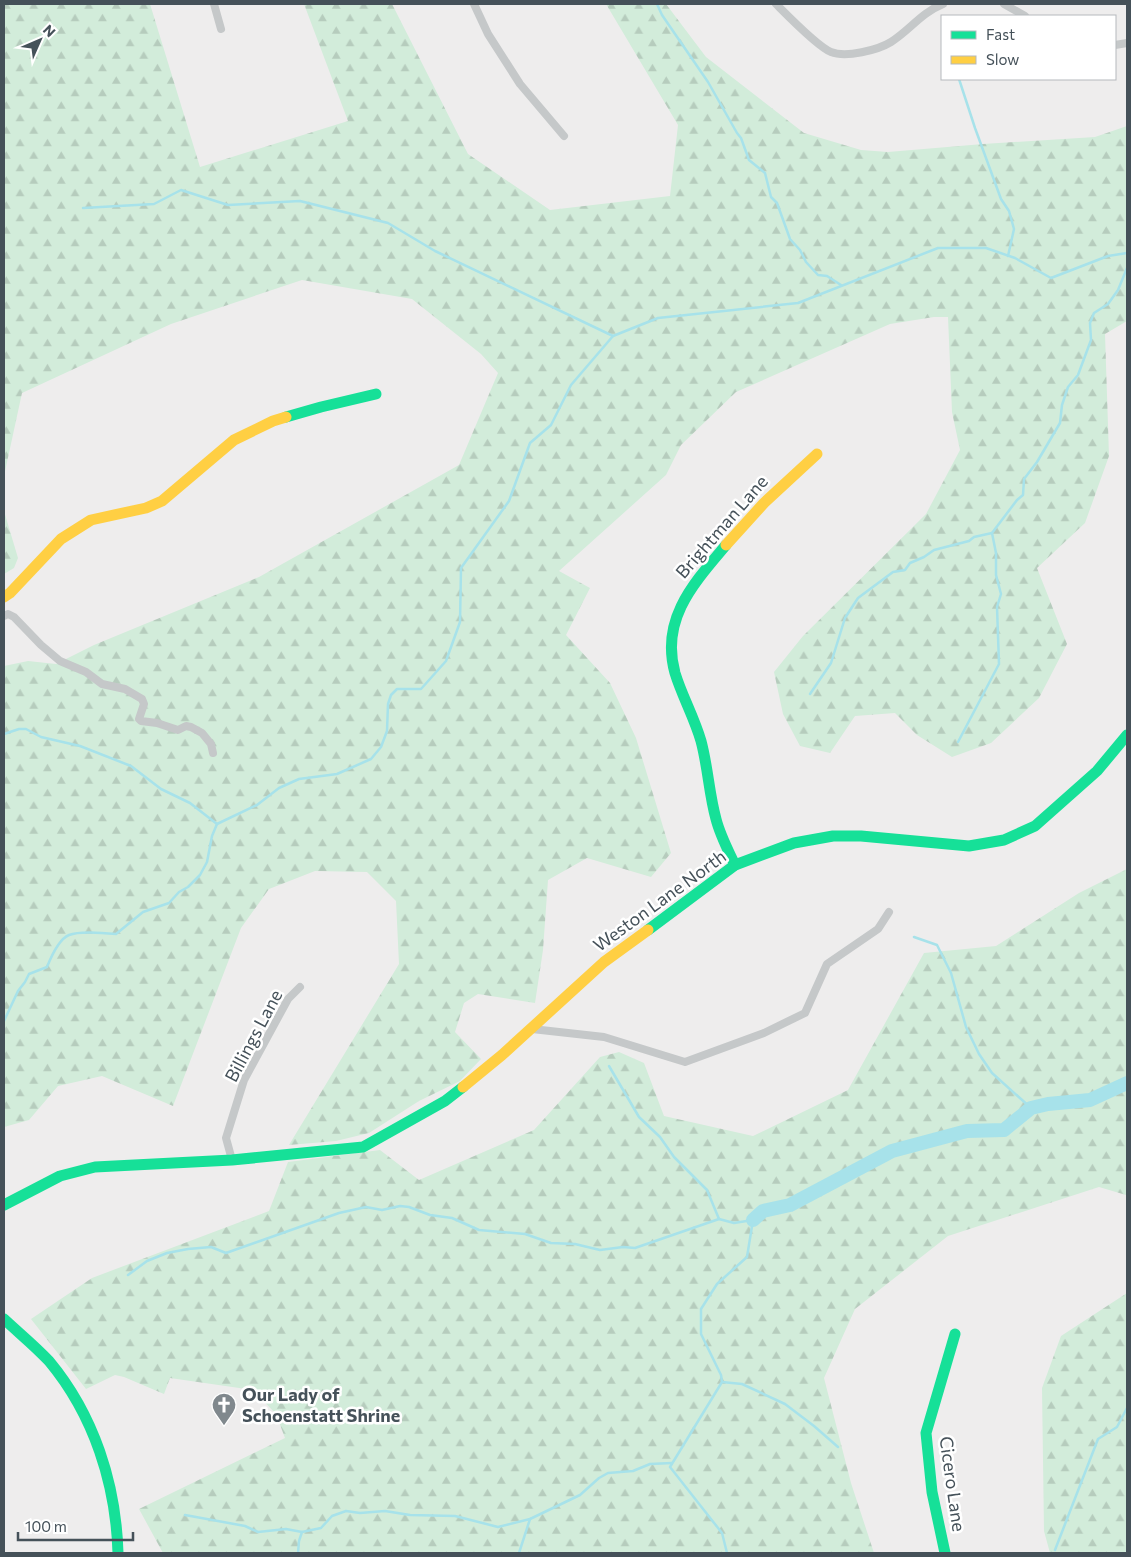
<svg xmlns="http://www.w3.org/2000/svg" width="1131" height="1557" font-family="Commissioner,sans-serif">
<style>
.forest{fill:url(#forest-firs)}
.lines{fill:none;stroke-linecap:round;stroke-linejoin:round}
.stream{stroke:#a7e2ea;stroke-width:2.5}
.river{stroke:#a7e2ea;stroke-width:14}
.street{stroke:#c5c8c9;stroke-width:8}
.fast{stroke:#16e098;stroke-width:11}
.slow{stroke:#ffcf43;stroke-width:11}
.labels{text-anchor:middle;stroke-width:5;stroke-linejoin:round;paint-order:stroke}
.street-label{font-size:18px;fill:#455159;stroke:#fff}
.poi-label{font-size:18px;font-weight:bold;fill:#455159;stroke:#fff;text-anchor:start}
</style>
<defs>
<pattern id="forest-firs" width="22" height="20" patternUnits="userSpaceOnUse" patternTransform="scale(1.25)"><rect width="22" height="20" fill="#d2ecda"/><path d="M5 1l3.5 6h-7zM16 11l3.5 6h-7z" fill="#b6ccbd"/></pattern>
</defs>
<rect width="100%" height="100%" fill="#eeeded"/>
<g class="forest">
<polygon points="4,4 150,4 200,167 348,121 304,4 392,4 468,154 550,210 670,196 678,125 606,4 666,4 706,57 804,133 861,150 888,152 983,144 1095,137 1127,126 1127,321 1105,334 1109,456 1085,523 1037,568 1067,644 1039,698 991,743 952,757 917,735 895,713 855,716 830,753 800,746 783,714 774,672 803,636 926,514 960,450 952,412 948,317 934,317 890,324 736,392 681,445 666,475 559,571 590,588 566,635 610,683 636,738 671,853 651,877 587,858 548,880 543,950 535,1003 478,994 464,1003 455,1032 481,1059 460,1081 419,1101 369,1133 336,1141 289,1145 399,964 396,901 367,872 315,871 269,889 241,928 173,1106 102,1076 58,1086 29,1120 4,1127 4,666 28,661 56,664 94,645 259,577 459,465 498,373 481,354 412,299 302,280 171,324 22,393 4,476"/>
<polygon points="4,511 18,558 14,568 4,574"/>
<polygon points="1127,869 1127,1197 1126,1195 1099,1187 948,1236 855,1309 824,1378 851,1483 874,1553 163,1553 139,1509 285,1438 276,1414 253,1390 170,1378 164,1394 124,1377 115,1375 86,1389 31,1319 92,1278 269,1211 288,1162 380,1150 419,1180 534,1130 600,1057 619,1052 644,1063 664,1116 753,1136 848,1090 924,953 996,946 1079,893"/>
<polygon points="1127,1293 1127,1553 1050,1553 1044,1531 1042,1388 1061,1336"/>
</g>
<g class="lines">
<g class="stream">
<polyline points="657,4 662,15 708,82 737,133 741,138 749,160 765,173 771,197 777,203 790,239 800,250 806,262 818,275 827,276 841,285"/>
<polyline points="959,79 975,128 1001,199 1009,211 1014,229 1008,256"/>
<polyline points="83,208 154,204 181,190 228,205 300,201 388,223 435,251 613,336 658,318 798,303 938,248 986,248 1015,258 1051,278 1108,256 1127,253"/>
<polyline points="810,694 831,663 845,618 858,598 893,572 905,570 910,563 924,557 934,550 969,541 974,537 992,533"/>
<polyline points="4,734 19,729 26,729 41,737 80,746 131,766 161,789 190,803 217,824 257,805 279,788 299,779 337,774 371,759 381,747 387,731 388,704 391,695 397,689 421,689 446,661 460,622 461,568 509,501 530,443 551,425 571,385 613,336"/>
<polyline points="958,742 999,664 997,607 1001,594 996,575 996,553 992,533 1017,500 1023,495 1024,479 1037,462 1060,423 1062,405 1068,387 1078,375 1091,340 1090,323 1094,313 1108,304 1118,290 1127,268"/>
<polyline points="914,937 937,945 951,973 966,1027 979,1054 992,1073 1031,1108"/>
<path d="M4 1021 18 991 25 982 29 974 47 967C51 957 59 939 69 935 79 931 106 933 116 934L143 912 169 903 179 892 188 887 200 875 207 862 212 836 217 824"/>
<polyline points="609,1066 639,1117 660,1137 674,1157 707,1190 719,1219"/>
<polyline points="128,1275 147,1261 167,1253 188,1249 211,1247 226,1253 339,1213 366,1207 382,1210 400,1206 409,1207 430,1215 452,1218 479,1230 525,1234 551,1243 575,1244 600,1250 623,1247 635,1248 719,1219 734,1223 753,1220 747,1257 717,1284 701,1309 701,1334 721,1375 722,1382 670,1467 722,1533 727,1553"/>
<polyline points="722,1382 742,1384 785,1404 814,1426 838,1447"/>
<polyline points="185,1515 245,1526 258,1532 286,1529 302,1532"/>
<polyline points="1055,1550 1098,1439 1117,1427 1127,1408"/>
<polyline points="298,1553 299,1541 302,1532 321,1528 332,1516 346,1511 360,1513 385,1511 410,1515 455,1516 498,1527 530,1519 580,1495 599,1478 608,1473 633,1471 650,1464 672,1463"/>
<polyline points="519,1553 530,1519"/>
</g>
<polyline class="river" points="753,1220 763,1211 790,1205 892,1151 967,1131 1004,1130 1031,1108 1048,1104 1090,1100 1127,1083"/>
<g class="street">
<polyline points="214,4 221,29"/>
<polyline points="474,4 488,34 520,84 564,136"/>
<path d="M776 4C787 15 818 47 831 52 846 58 878 50 891 42 910 30 921 13 943 4"/>
<polyline points="1004,4 1025,16"/>
<polyline points="1115,45 1127,43"/>
<polyline points="4,616 8,614 14,617 41,645 60,661 86,672 102,684 125,689 142,699 144,704 139,719 141,721 157,723 178,730 186,726 191,727 202,733 211,744 213,753"/>
<polyline points="532,1029 604,1037 685,1062 764,1033 805,1013 827,964 878,929 889,912"/>
<polyline points="232,1160 226,1138 244,1080 288,999 300,987"/>
</g>
<g class="fast">
<polyline points="286,417 321,407 376,394"/>
<path d="M726 545C694 583 660 619 675 673 682 696 694 717 701 741 708 767 709 794 716 819 720 835 728 850 735 865"/>
<polyline points="648,930 735,865 794,843 833,836 861,836 969,846 1004,840 1035,826 1097,771 1127,735"/>
<polyline points="4,1205 60,1176 95,1167 232,1160 363,1147 445,1101 463,1087"/>
<path d="M4 1319C19 1333 35 1346 49 1361 94 1415 116 1484 118 1553"/>
<polyline points="945,1553 932,1492 926,1433 955,1334"/>
</g>
<g class="slow">
<polyline points="726,545 764,503 817,454"/>
<polyline points="4,597 10,593 61,539 91,520 146,508 162,501 234,440 273,421 286,417"/>
<polyline points="463,1087 502,1055 604,962 648,930"/>
</g>
</g>
<defs>
<symbol id="church-pin" viewBox="-11 -11 22 30"><path d="M0 17L-7.5 6A9.5 9.5 0 1 1 7.5 6Z" fill="#80888d" stroke="#fff"/><path d="M-1.2-6h2.4v3.5h3.3v2.4h-3.3V6h-2.4V-.1h-3.3v-2.4h3.3Z" fill="#fff"/></symbol>
</defs>
<g fill-rule="evenodd">
<use href="#church-pin" x="210" y="1391" width="28" height="38"/>
</g>
<g class="labels">
<g class="street-label">
<text transform="translate(722 527) rotate(-49)" y="6">Brightman Lane</text>
<text transform="translate(660 901) rotate(-36)" y="6">Weston Lane North</text>
<text transform="translate(254 1036) rotate(-62)" y="6">Billings Lane</text>
<text transform="translate(952 1484) rotate(82)" y="6">Cicero Lane</text>
</g>
<g class="poi-label">
<text x="242" y="1401">Our Lady of<tspan x="242" dy="21">Schoenstatt Shrine</tspan></text>
</g>
</g>
<rect width="1131" height="1557" fill="none" stroke="#455159" stroke-width="10"/>
<rect x="941" y="15" width="175" height="65" fill="#ffffff" stroke="#b5b9bd"/>
<rect x="951" y="31" width="25" height="8" fill="#16e098" stroke="#b5b9bd"/>
<text x="986" y="40" font-size="15" fill="#455159">Fast</text>
<rect x="951" y="56" width="25" height="8" fill="#ffcf43" stroke="#b5b9bd"/>
<text x="986" y="65" font-size="15" fill="#455159">Slow</text>
<g transform="translate(40 40) rotate(45)" stroke="#ffffff" stroke-width="4" paint-order="stroke">
<path d="M0-4L9 19L0 12L-9 19Z" fill="#455159"/>
<text y="-8" font-size="14" font-weight="bold" text-anchor="middle" fill="#455159">N</text>
</g>
<path d="M18 1532v8h115v-8" fill="none" stroke="#455159" stroke-width="2.5"/>
<text x="25" y="1532" font-size="15" fill="#455159" stroke="#ffffff" stroke-width="4" paint-order="stroke">100 m</text>
</svg>
